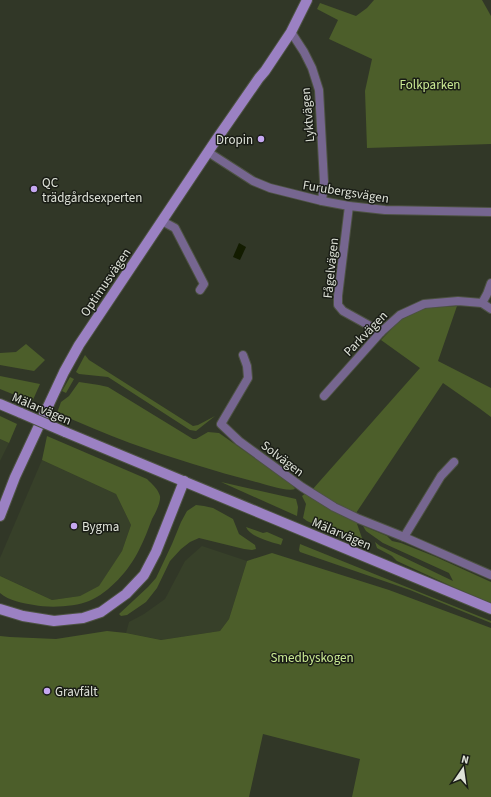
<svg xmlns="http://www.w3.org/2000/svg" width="491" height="797" font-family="'Source Sans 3',sans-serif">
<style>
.built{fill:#374029}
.green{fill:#4c5e2a}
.water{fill:#131c00}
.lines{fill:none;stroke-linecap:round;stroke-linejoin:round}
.street-casing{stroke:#4d5243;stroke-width:10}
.secondary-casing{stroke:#4d5243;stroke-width:12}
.street{stroke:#766690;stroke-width:8}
.secondary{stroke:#9b81c3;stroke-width:10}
.secondary-bridge-casing{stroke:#4d5243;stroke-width:12;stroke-linecap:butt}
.secondary-bridge{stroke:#9b81c3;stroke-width:10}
.poi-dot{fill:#c5a7f1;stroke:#1a1d16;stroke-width:1.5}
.labels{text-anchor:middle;stroke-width:3;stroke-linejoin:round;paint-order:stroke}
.park-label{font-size:13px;fill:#cbeb94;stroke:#1a1d16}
.street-label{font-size:13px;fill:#dee2d8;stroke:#1a1d16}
.poi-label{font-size:13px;fill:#dee2d8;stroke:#1a1d16;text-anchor:start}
</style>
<rect width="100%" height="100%" fill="#313727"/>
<g class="built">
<polygon points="0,439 9,443 0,461"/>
<polygon points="42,460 116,494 131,525 122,551 99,587 80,596 52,600 0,576 0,558"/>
<polygon points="202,546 247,561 229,619 220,631 161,640 126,633 129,622 144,614 165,599 185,561"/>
</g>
<g class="green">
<polygon points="374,0 482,0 491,16 491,144 367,148 365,91 372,59 329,39 338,20 317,9 320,3 356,16 367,8"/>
<polygon points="457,306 438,361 491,388 491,417 479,408 443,383 356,513 336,505 312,490 420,368 381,340 400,320 425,308"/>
<polygon points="26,344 45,360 34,371 0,365 0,353 16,352"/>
<polygon points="85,355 89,360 193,426 198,425 215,416 196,431 190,430 108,377 79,374 76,372"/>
<polygon points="0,376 40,384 32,402 0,389"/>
<polygon points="70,377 74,379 66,393 62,391"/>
<path d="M79 382 99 385 108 387 193 439H196L208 432 219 433 287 481 293 486 295 489C287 492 265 484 256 482 214 471 172 458 130 443 106 434 81 423 57 413L61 402 69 396Z"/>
<polygon points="0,416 17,424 9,443 0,439"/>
<path d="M47 436 147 479C152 484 158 489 160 496 161 502 155 514 152 519 148 530 144 540 139 550 130 569 109 593 89 601 75 607 49 608 34 605 23 603 9 601 0 593V576L52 600 80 596 99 586 122 551 131 525 116 494 42 460Z"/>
<polygon points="221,482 296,499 298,507 297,516"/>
<polygon points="306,493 356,521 362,538 367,543 351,541 307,521 303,518 306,504 302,496"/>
<polygon points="196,505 204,506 213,508 233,519 239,534 255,545 256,549 252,550 244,549 199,538 190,542 181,549 170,561 157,588 146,602 127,615 121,616 119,614 148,587 156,578 172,544 181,522 187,511"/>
<polygon points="363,526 387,536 392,541 401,543 436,557 491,582 491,603 451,586 397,561 392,556 377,548 375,542 380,546 453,581 449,573 383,543 366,531"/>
<path d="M246 527 263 533 267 532 283 539 281 545C271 542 250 537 246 527Z"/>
<polygon points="300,544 491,621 491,623 410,590 300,552 299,550"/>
<polygon points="272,553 389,590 491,628 491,797 352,797 360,759 263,734 249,797 0,797 0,636 10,637 56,639 107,631 126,633 161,640 220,631 229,619 247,561"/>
</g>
<polygon class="water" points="239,243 246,247 240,260 233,257"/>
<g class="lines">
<defs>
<g id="street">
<polyline points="291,32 304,52 312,68 319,90 324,182 322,201"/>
<polyline points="208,152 253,181 270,188 322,201 349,206 385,210 491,212"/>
<polyline points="349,206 338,296 338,305 343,311 381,332"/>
<polyline points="162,221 175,228 204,284 200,290"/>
<polyline points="482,303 487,294 491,283"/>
<polyline points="243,355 247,366 248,378 221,424 239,441 302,487 334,507 359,519 404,537 491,575"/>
<polyline points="324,396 381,332 400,315 424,304 458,301 482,303 491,309"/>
<polyline points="404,537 441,476 454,462"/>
</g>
<g id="secondary">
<polyline points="0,404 21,413"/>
<polyline points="65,432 491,609"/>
<polyline points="0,516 15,477 64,372 79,345 216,140 259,78 265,71 291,32 307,0"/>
<polyline points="0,609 23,616 54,621 83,618 101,612 126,594 144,575 156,552 184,481"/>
</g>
</defs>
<use href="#street" class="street-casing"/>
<use href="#secondary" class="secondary-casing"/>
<use href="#street" class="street"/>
<use href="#secondary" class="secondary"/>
<defs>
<polyline id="secondary-bridge" points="21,413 65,432"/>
</defs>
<use href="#secondary-bridge" class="secondary-bridge-casing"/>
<use href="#secondary-bridge" class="secondary-bridge"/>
</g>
<g class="poi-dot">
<circle cx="261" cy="139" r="4"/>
<circle cx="34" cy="189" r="4"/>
<circle cx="74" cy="526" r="4"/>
<circle cx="47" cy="691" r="4"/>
</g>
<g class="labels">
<g class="park-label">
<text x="430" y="89">Folkparken</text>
<text x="312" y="662">Smedbyskogen</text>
</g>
<g class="street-label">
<text transform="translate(307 115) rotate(-95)" y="5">Lyktvägen</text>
<text transform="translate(346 191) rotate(9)" y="5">Furubergsvägen</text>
<text transform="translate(330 268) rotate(-84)" y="5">Fågelvägen</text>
<text transform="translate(105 282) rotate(-56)" y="5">Optimusvägen</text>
<text transform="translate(365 333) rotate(-46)" y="5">Parkvägen</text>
<text transform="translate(42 408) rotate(23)" y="5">Mälarvägen</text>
<text transform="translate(283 458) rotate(37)" y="5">Solvägen</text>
<text transform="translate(342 533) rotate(23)" y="5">Mälarvägen</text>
</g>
<g class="poi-label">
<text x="253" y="144" text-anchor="end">Dropin</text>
<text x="42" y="187">QC<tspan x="42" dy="15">trädgårdsexperten</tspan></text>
<text x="82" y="531">Bygma</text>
<text x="55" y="696">Gravfält</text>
</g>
</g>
<g transform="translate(463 769) rotate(13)" stroke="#1a1d16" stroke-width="3" paint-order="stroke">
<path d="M0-3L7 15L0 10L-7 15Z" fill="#dee2d8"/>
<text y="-6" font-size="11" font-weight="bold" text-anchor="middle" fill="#dee2d8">N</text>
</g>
</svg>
